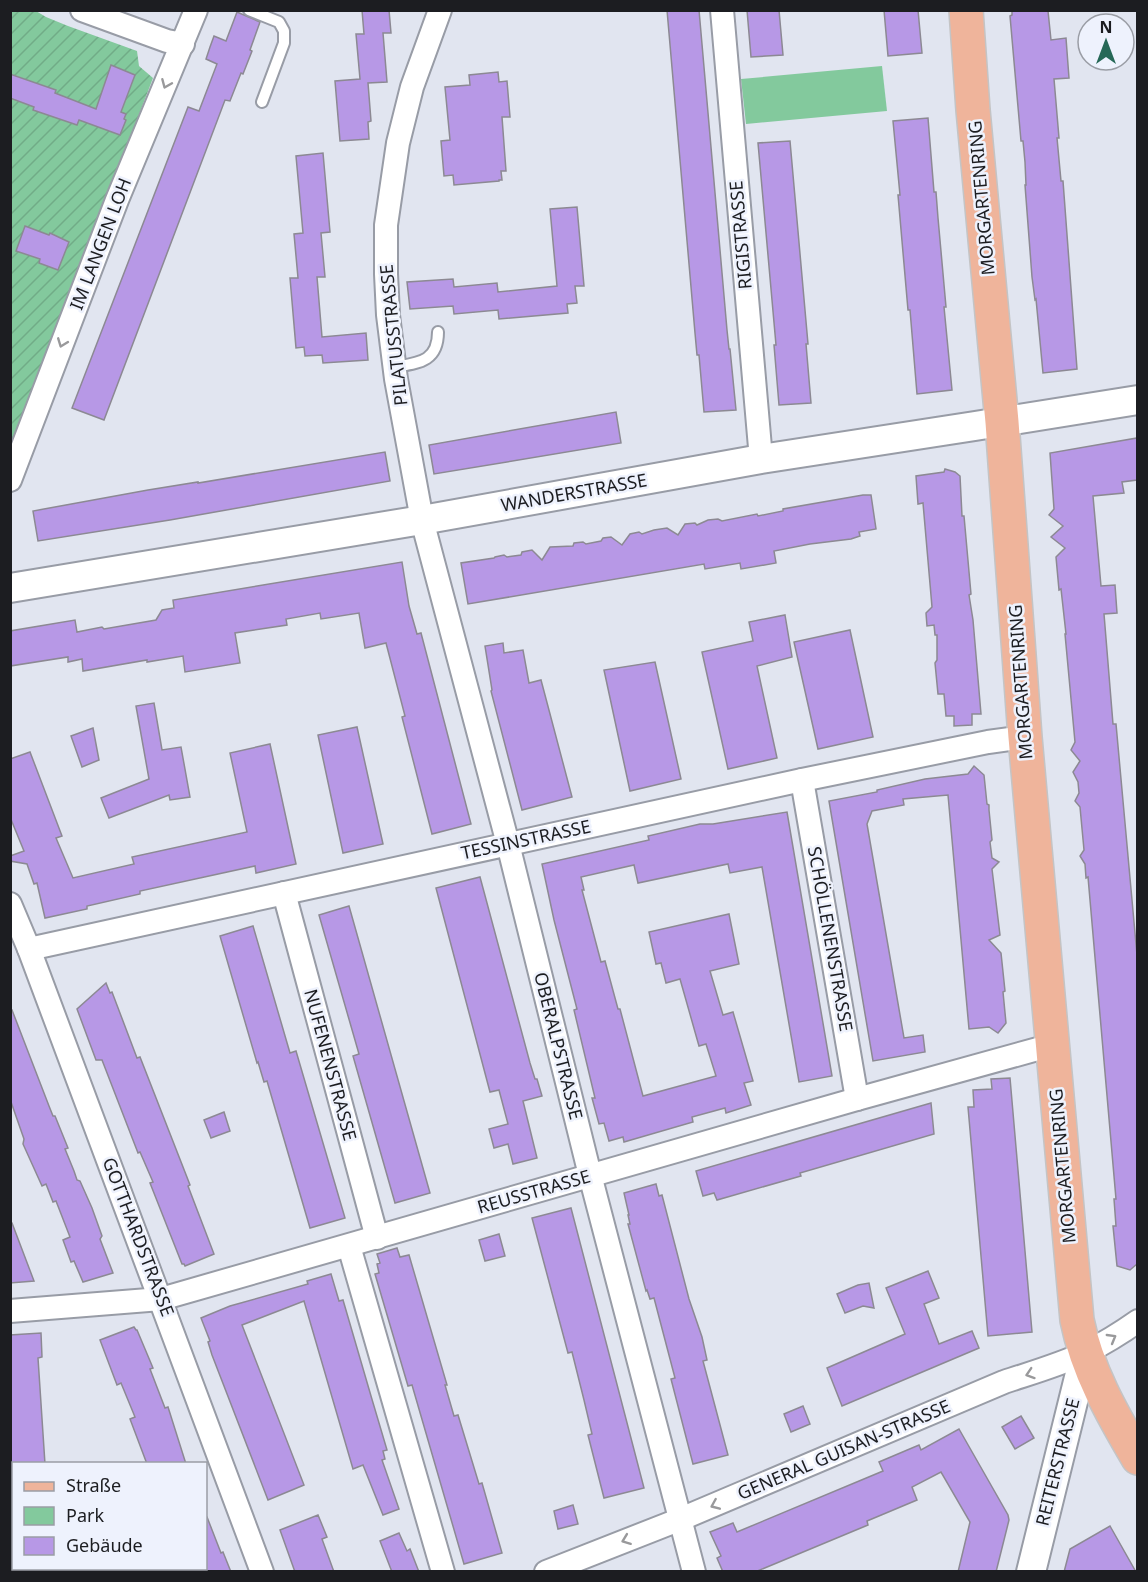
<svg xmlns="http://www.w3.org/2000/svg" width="1148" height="1582" font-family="'Noto Sans',sans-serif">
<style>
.park{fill:#83c99d}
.garden{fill:url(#garden-furrows)}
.building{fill:#b798e6;stroke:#8c8993;stroke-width:1.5}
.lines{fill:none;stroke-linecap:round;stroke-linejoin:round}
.service-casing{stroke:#989ca6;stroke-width:14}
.minor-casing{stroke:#989ca6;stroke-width:26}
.tertiary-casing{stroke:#989ca6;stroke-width:32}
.primary-casing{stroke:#c4c4c5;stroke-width:36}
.service{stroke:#fff;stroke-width:10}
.minor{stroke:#fff;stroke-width:22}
.tertiary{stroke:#fff;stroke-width:28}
.primary{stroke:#efb49b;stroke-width:33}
.oneway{stroke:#99999b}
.labels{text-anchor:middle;stroke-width:5;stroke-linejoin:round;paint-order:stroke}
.street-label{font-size:18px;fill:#1c1d21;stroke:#eef2fd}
</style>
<defs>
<pattern id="garden-furrows" width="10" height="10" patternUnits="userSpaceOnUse" patternTransform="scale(1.5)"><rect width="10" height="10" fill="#83c99d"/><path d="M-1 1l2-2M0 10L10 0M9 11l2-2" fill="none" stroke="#71ac87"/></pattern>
</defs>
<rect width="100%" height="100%" fill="#e1e5f0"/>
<polygon class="park" points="882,66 887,111 746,124 741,79"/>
<polygon class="garden" points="11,11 36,11 46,17 68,26 137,51 139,66 153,78 11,450"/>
<g class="building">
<polygon points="362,10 389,10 391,33 383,33 387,82 368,83 371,121 368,122 369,139 340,141 335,81 360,79 356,34 364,34"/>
<polygon points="667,10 699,10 727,330 729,349 730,349 736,410 704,412 699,355 697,355 695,333"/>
<polygon points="747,10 779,10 783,55 751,57"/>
<polygon points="884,10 918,10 922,53 888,56"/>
<polygon points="1012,10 1048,11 1051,40 1066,38 1069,78 1054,79 1059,138 1057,138 1061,181 1063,181 1077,369 1043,373 1036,299 1035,300 1032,277 1025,185 1026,185 1025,162 1023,141 1021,141 1010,16 1012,15"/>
<polygon points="237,12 260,22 250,50 252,51 243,74 241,73 230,101 225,100 104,420 72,408 188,107 199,111 217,64 206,59 210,47 214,36 226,41"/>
<polygon points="111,65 135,75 121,112 126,114 124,119 126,120 120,135 79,120 77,125 33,110 34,107 10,98 10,74 56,90 55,93 96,109"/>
<polygon points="498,72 499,82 507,81 510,117 502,117 506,171 501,171 502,180 499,180 499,181 454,185 453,175 444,176 441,141 450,140 445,87 470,85 469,75"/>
<polygon points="928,118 934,192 936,192 938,218 946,307 944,307 952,390 917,394 910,310 908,310 898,195 900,195 893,121"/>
<polygon points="790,141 808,344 806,344 811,403 779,405 774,345 776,345 758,143"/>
<polygon points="323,153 330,232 321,233 325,277 317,277 322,337 366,333 368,360 323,363 322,355 305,356 304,347 296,348 290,278 298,278 294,234 303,233 296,156"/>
<polygon points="577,207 584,286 575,286 577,303 567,304 568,313 499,319 498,310 454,314 453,306 410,309 407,282 453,279 454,287 497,283 498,292 557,286 550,209"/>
<polygon points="25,226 49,235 50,233 69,242 58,270 39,263 40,259 16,251"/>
<polygon points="616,412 621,443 434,474 429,445"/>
<polygon points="1137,438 1137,480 1122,482 1124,493 1093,496 1101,586 1115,585 1117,613 1104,614 1113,724 1116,724 1137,955 1137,1264 1130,1270 1117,1266 1113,1226 1116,1226 1114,1199 1116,1199 1088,877 1086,878 1085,864 1080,856 1084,850 1080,807 1075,801 1079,793 1078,782 1073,772 1080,761 1071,750 1075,742 1065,634 1066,634 1061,589 1059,590 1056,557 1065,548 1051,537 1063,526 1049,515 1054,509 1050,453"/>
<polygon points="385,452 390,481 170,520 38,541 33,511 148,490 198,482 198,483"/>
<polygon points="945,469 955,472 960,476 962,516 964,516 971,594 969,595 973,620 981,714 972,714 972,725 954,726 954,716 946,716 944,694 938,694 935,663 937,660 937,635 935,635 934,625 927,626 926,613 932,607 923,503 918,504 916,476 944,472"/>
<polygon points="863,495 871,495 876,529 859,532 860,536 851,539 810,544 774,551 776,563 741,569 740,563 705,569 704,564 468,604 461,563 494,558 495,557 504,555 507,557 521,555 522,552 532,550 542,560 550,547 573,546 574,543 583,542 586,544 601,541 603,538 611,537 622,545 630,534 639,532 642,534 654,530 667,528 678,535 685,524 695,523 697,525 708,520 718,519 722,521 757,514 758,516 783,511 783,509"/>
<polygon points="402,562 409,606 417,634 421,633 471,824 432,834 402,717 405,716 386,643 365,648 359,613 321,619 320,613 286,619 287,625 235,633 240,663 185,672 183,656 147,662 147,660 83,671 82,659 68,662 68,657 10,666 10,631 75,620 77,632 102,627 104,629 156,620 162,610 174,608 173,600"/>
<polygon points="785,615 792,657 757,666 777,758 728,769 702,652 753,641 749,622"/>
<polygon points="850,630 873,737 818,749 794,642"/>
<polygon points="503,643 504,653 523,650 529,683 541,680 572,797 522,810 491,691 492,690 485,646"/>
<polygon points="655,662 681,779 630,791 604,670"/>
<polygon points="154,703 162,750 181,747 190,797 170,800 169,795 109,818 101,798 149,779 136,706"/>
<polygon points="357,727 383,844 343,853 318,735"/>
<polygon points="93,728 99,760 82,767 71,736"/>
<polygon points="270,744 296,864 256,873 255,866 140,891 140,894 87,906 87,909 45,918 37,883 34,884 27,864 10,861 10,856 24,851 10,817 10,759 30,752 62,836 56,838 73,878 134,864 132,857 247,832 230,753"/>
<polygon points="974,766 984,775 987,804 989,805 989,810 992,840 990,842 992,858 999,862 992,869 1000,935 989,940 1001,953 1005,991 1003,992 1006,1023 998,1033 989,1027 969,1029 948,795 903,799 904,805 872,811 867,824 904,1038 923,1035 925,1052 873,1061 829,801 877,792 877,790 925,779 968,774"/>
<polygon points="787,812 832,1076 799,1082 762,867 730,873 728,864 638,883 634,865 581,877 584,890 582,890 601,962 605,961 618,1009 620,1009 643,1096 716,1076 706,1044 699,1046 680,979 666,983 661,963 656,964 649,932 729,914 739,964 710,971 723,1015 733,1012 753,1081 744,1083 751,1105 726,1113 725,1108 692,1117 693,1122 624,1142 623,1137 609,1141 604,1123 599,1124 592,1098 595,1098 574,1010 577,1009 554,920 542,864 649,840 648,836 700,824 713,824"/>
<polygon points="480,877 530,1063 535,1079 537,1079 542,1096 523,1101 537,1158 513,1164 508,1144 494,1148 489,1129 508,1124 499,1090 490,1092 436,888"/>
<polygon points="349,906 430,1193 395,1203 353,1056 359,1054 319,915"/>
<polygon points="253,926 290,1053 296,1051 345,1218 310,1228 267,1081 264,1082 258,1062 257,1063 220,936"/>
<polygon points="106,983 110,993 112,992 137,1058 140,1057 190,1185 188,1186 214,1254 185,1266 184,1264 182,1264 150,1183 153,1182 140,1152 138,1153 102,1060 96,1060 77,1009"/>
<polygon points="12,1010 49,1106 53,1116 55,1116 68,1148 65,1149 74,1171 77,1180 80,1181 92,1208 102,1236 100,1239 113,1273 83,1282 74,1261 71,1262 63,1240 70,1237 56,1201 53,1202 46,1184 42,1186 23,1144 24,1139 10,1099 10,1011"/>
<polygon points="1010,1078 1032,1332 988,1336 968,1107 974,1107 973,1090 992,1089 991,1079"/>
<polygon points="931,1103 934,1134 800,1173 801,1176 717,1200 714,1193 703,1196 696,1171"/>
<polygon points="224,1112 230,1131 211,1138 204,1120"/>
<polygon points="656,1184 659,1196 662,1195 689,1299 702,1337 707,1360 703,1361 728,1455 693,1464 671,1379 675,1378 654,1298 650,1299 647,1290 646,1291 628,1224 630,1224 628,1215 629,1215 624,1193"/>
<polygon points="571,1208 644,1488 604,1498 588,1435 592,1434 584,1400 572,1352 568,1353 532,1218"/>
<polygon points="10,1223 12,1223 34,1281 10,1283"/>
<polygon points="499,1234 505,1256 485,1261 479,1240"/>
<polygon points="397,1248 400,1257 409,1255 447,1385 445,1385 454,1416 458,1415 479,1484 482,1483 502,1553 464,1564 412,1385 408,1386 375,1274 379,1273 377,1264 380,1263 377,1254"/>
<polygon points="928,1271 939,1298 924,1304 939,1344 972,1331 979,1348 842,1406 827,1368 905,1334 886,1288"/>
<polygon points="331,1274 339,1301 343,1300 371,1396 387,1450 383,1451 385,1459 382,1460 399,1509 383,1515 363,1465 353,1469 304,1301 242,1325 304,1485 268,1500 212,1355 208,1342 210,1341 201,1318 230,1306 308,1284 307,1281"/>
<polygon points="869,1283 874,1308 863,1306 845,1313 837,1294 858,1285"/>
<polygon points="134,1327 136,1330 137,1330 153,1368 150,1369 165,1408 168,1407 186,1464 147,1464 130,1419 135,1417 121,1383 117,1385 100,1340"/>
<polygon points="41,1333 42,1357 38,1358 45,1464 10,1464 10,1335"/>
<polygon points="803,1406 810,1424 791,1432 784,1414"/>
<polygon points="1021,1416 1034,1438 1015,1449 1002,1427"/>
<polygon points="959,1429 1008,1515 1009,1520 996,1572 958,1572 970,1522 941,1472 912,1487 917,1500 867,1521 868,1525 755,1572 723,1572 717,1558 721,1556 710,1532 733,1523 737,1532 883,1471 879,1462 919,1445 921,1450"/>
<polygon points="573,1505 578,1524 558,1529 554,1511"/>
<polygon points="318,1515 327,1537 322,1539 334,1572 295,1572 280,1530"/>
<polygon points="206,1517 207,1517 221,1553 223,1552 231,1572 176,1572 176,1570 180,1569 206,1569"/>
<polygon points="1110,1526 1136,1572 1064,1572 1070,1549"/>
<polygon points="399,1533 407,1551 410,1549 419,1572 392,1572 380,1541"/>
</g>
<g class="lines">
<defs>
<g id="service">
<polyline points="249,10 279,22 284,31 284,43 262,102"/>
<path d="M395 367C418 363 438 362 438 332"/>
</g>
<g id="minor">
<polyline points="82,10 167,41 183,44"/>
<polyline points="440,10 412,87 398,143 386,225 386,274 388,315 396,379 422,520 508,844 590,1175 694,1572"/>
<polyline points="722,10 761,459"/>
<polyline points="10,480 117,200 196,10"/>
<polyline points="802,780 857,1099"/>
<polyline points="284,893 377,1238"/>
<polyline points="10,904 29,949 262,1572"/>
<polyline points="29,949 802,780 988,742 1025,737"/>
<polyline points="349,1246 443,1572"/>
<polyline points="10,1311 161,1299 857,1099 1052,1045"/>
<path d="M546 1572 681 1519 1004 1382C1031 1373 1059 1365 1085 1353 1103 1344 1121 1333 1138 1321"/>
</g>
<g id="tertiary">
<polyline points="10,588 422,520 761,459 975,426 1138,400"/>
<polyline points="1031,1572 1085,1353"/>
</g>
<path id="primary" d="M966 10 973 110 1002 422 1025 737 1077 1320C1087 1370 1112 1414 1138 1458"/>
</defs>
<use href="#service" class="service-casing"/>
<use href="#minor" class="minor-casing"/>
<use href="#tertiary" class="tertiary-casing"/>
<use href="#primary" class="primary-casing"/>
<use href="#service" class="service"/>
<use href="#minor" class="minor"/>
<use href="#tertiary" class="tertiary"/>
<use href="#primary" class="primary"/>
</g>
<defs><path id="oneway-chevron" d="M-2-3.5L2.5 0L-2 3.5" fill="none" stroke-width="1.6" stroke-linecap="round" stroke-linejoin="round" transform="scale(1.5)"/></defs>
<g class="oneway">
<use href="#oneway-chevron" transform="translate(166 84) rotate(113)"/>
<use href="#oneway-chevron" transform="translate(62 343) rotate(111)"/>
<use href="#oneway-chevron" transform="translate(1112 1338) rotate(-30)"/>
<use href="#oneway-chevron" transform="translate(1030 1374) rotate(162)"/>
<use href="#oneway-chevron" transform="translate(715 1505) rotate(157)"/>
<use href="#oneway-chevron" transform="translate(626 1540) rotate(159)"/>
</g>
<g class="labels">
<g class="street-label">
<text transform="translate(982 198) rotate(-95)" y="6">MORGARTENRING</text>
<text transform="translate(741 235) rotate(-95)" y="6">RIGISTRASSE</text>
<text transform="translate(101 244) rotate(-69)" y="6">IM LANGEN LOH</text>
<text transform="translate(394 335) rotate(-96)" y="6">PILATUSSTRASSE</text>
<text transform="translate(574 493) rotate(-10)" y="6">WANDERSTRASSE</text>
<text transform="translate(1021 682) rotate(-94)" y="6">MORGARTENRING</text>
<text transform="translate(526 840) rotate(-12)" y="6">TESSINSTRASSE</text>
<text transform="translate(830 939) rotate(80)" y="6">SCHÖLLENENSTRASSE</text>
<text transform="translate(558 1046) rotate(76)" y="6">OBERALPSTRASSE</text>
<text transform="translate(330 1065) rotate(75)" y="6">NUFENENSTRASSE</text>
<text transform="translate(1063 1166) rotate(-95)" y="6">MORGARTENRING</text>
<text transform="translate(534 1192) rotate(-16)" y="6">REUSSTRASSE</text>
<text transform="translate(138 1237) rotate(69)" y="6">GOTTHARDSTRASSE</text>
<text transform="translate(844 1450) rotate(-23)" y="6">GENERAL GUISAN-STRASSE</text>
<text transform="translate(1058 1462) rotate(-76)" y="6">REITERSTRASSE</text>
</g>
</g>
<rect width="1148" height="1582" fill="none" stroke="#1c1d21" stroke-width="24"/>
<rect x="12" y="1462" width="195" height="108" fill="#eef2fd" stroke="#9a9da5" stroke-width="1.5"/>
<rect x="24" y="1482" width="30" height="9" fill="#efb49b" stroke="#9a9da5" stroke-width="1.5"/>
<text x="66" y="1492" font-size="18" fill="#1c1d21">Straße</text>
<rect x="24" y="1507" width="30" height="18" fill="#83c99d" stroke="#9a9da5" stroke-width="1.5"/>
<text x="66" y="1522" font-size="18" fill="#1c1d21">Park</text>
<rect x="24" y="1537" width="30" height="18" fill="#b798e6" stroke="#9a9da5" stroke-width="1.5"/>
<text x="66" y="1552" font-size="18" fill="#1c1d21">Gebäude</text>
<g transform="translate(1106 42)"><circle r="28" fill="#eef2fd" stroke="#9a9da5" stroke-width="1.5"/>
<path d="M0-4.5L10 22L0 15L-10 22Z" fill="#266857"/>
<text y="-9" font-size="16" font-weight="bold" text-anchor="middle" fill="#1c1d21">N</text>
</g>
</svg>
